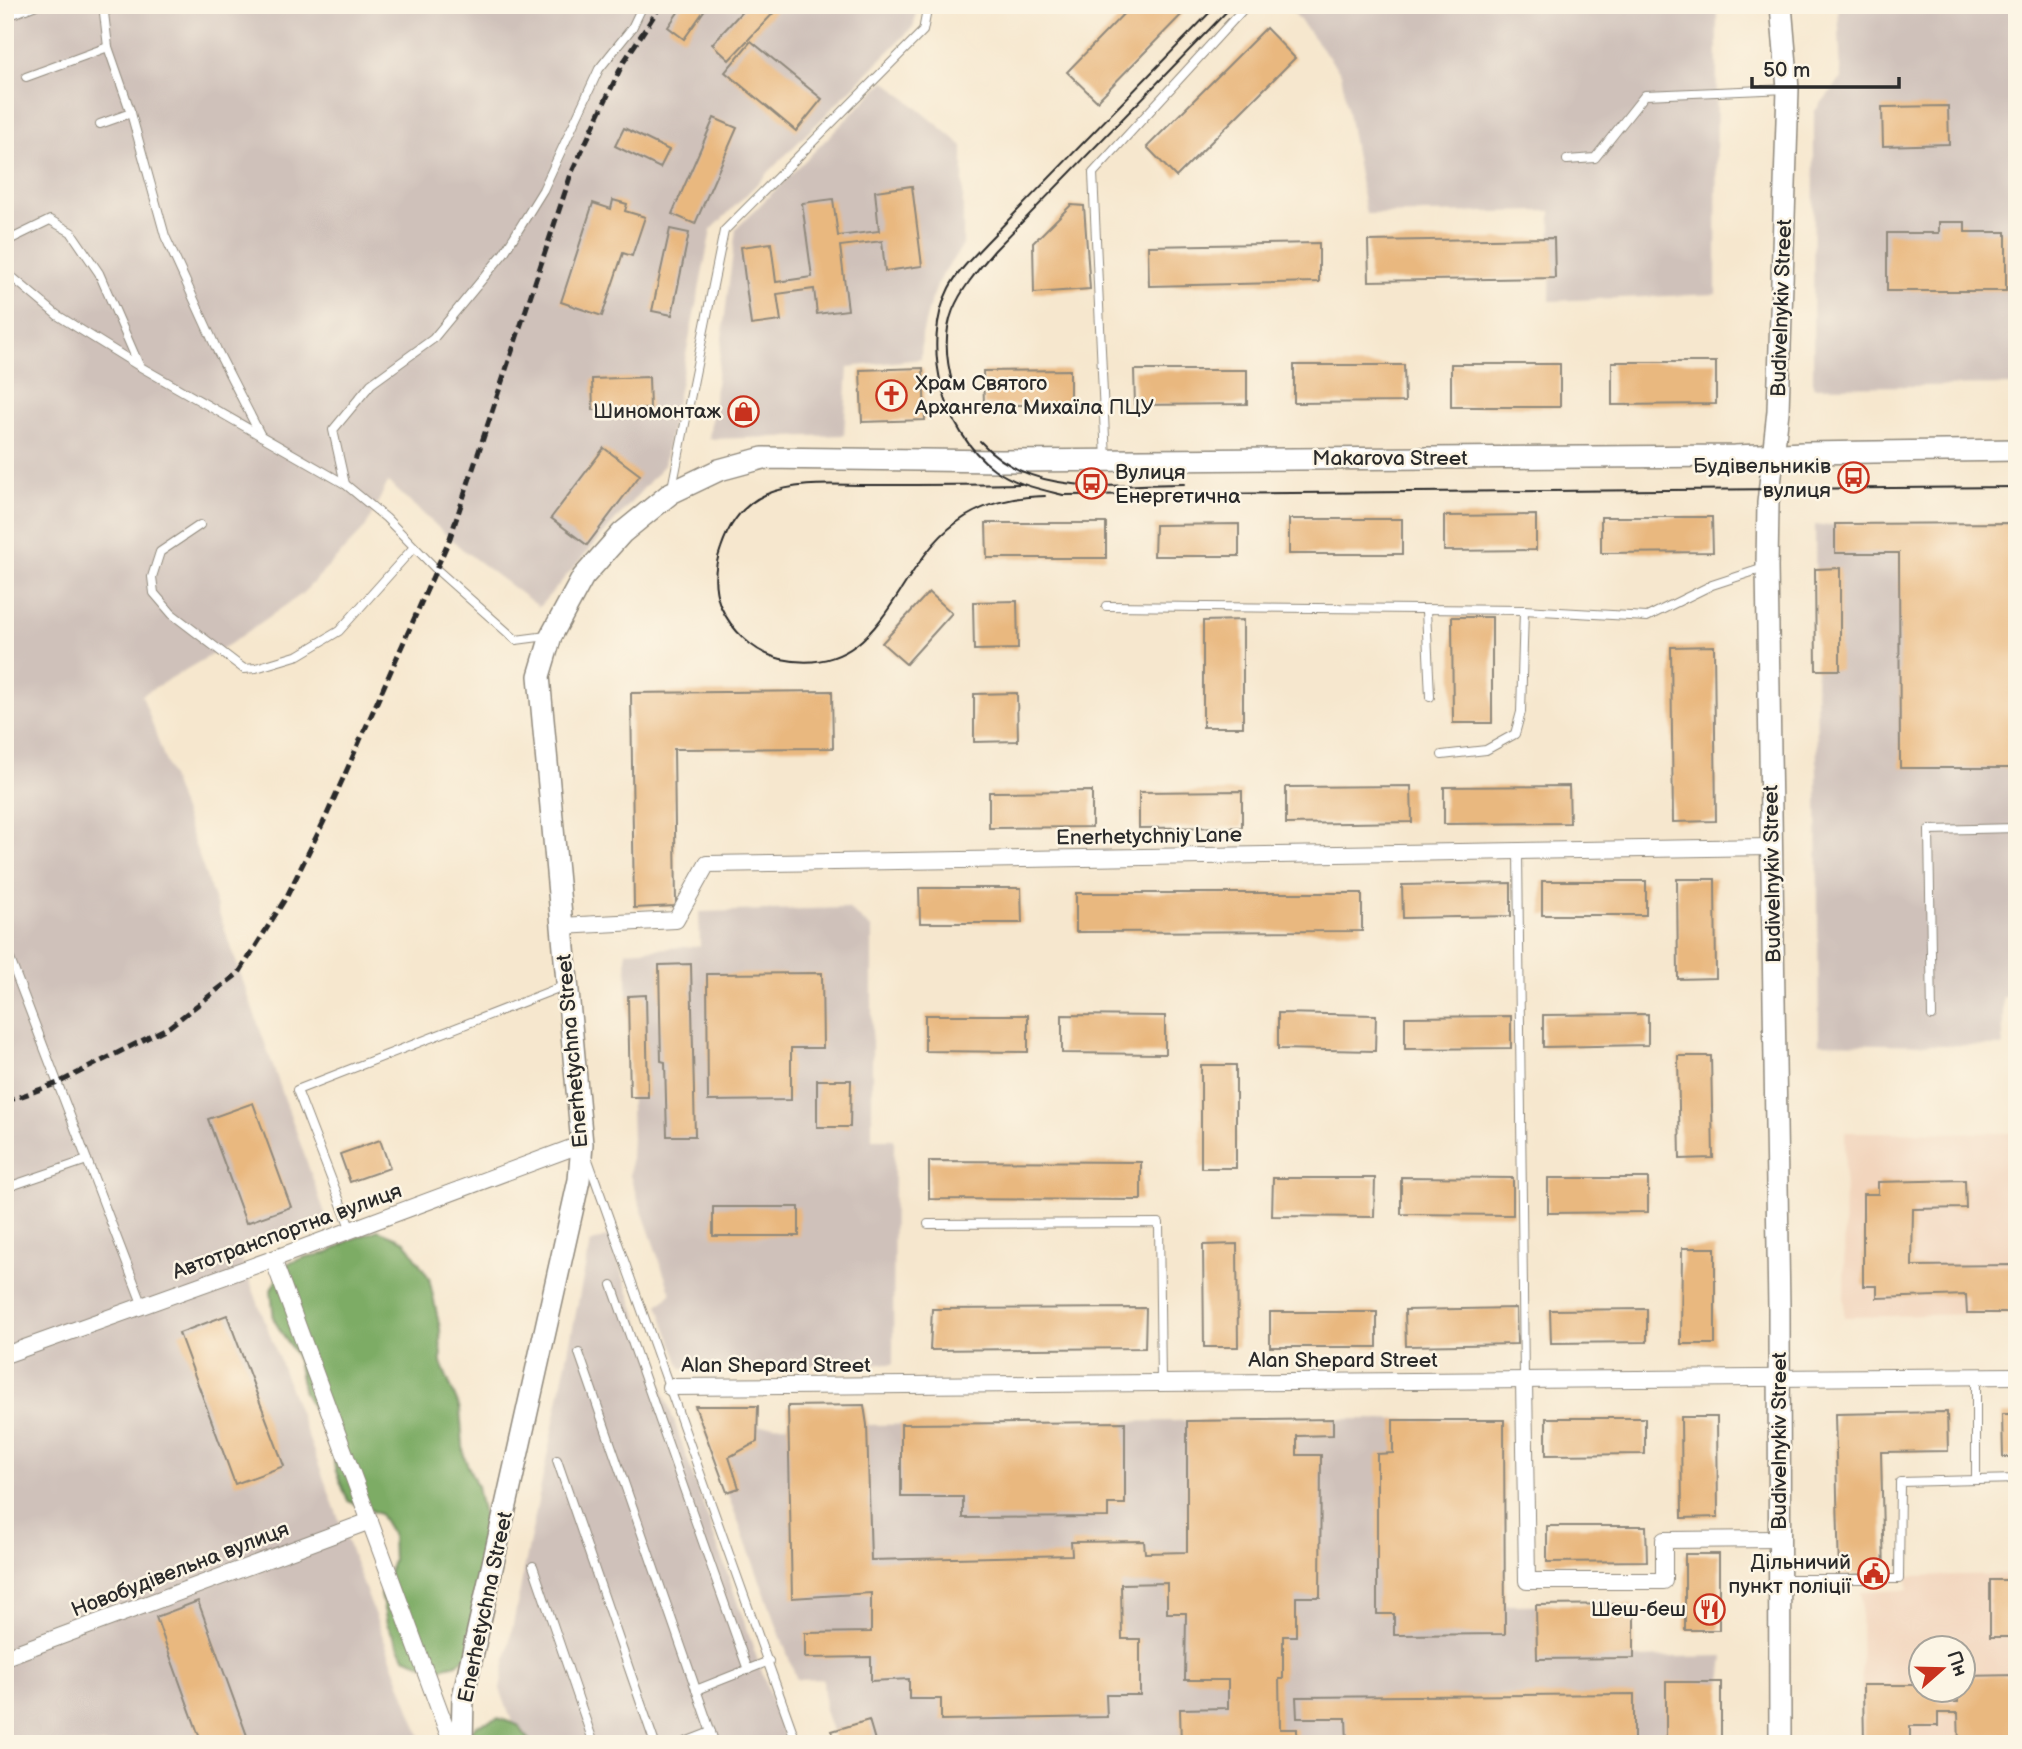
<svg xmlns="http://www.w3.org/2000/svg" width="2022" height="1749" font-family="'Balsamiq Sans',sans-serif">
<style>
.built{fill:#f2d5bd;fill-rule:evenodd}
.industrial{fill:#cfc1ba}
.forest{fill:#7dac65;stroke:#546c48;stroke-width:2}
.building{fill:#e9b87f}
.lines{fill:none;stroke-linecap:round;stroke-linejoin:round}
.lane-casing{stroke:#90897c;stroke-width:10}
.street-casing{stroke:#90897c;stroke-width:18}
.secondary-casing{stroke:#90897c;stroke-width:24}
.lane{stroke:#fff;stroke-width:8}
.street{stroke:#fff;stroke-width:16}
.secondary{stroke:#fff;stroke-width:21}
.tram{stroke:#2b2b2b;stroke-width:2}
.rail{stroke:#2b2b2b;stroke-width:5;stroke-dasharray:10 5;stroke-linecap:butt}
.labels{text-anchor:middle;stroke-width:5;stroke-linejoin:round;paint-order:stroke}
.street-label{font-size:21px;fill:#2b2b2b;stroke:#fcf5e5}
.poi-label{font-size:21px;fill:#2b2b2b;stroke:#fcf5e5;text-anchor:end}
</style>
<rect width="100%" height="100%" fill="#fcf5e5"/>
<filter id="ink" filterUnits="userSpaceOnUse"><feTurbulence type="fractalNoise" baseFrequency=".0143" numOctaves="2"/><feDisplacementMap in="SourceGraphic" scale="14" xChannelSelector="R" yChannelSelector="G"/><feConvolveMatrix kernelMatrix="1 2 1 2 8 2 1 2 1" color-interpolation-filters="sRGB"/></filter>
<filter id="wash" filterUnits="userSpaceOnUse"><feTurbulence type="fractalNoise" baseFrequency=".00686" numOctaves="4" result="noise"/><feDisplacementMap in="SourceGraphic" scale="28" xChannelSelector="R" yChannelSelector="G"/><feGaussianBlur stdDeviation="1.57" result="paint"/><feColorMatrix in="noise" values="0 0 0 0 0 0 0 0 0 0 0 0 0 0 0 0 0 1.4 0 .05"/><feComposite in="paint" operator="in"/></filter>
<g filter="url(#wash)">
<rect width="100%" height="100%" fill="#f6e7ce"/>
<g class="built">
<polygon points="1845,1132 2017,1133 2017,1272 2015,1272 2014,1313 1844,1317"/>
<path d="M2017 1574V1744H1862L1861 1592 1908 1590V1576ZM1920 1648H1962V1690H1920Z"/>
</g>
<g class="industrial">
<polygon points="5,5 917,5 914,26 711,230 664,465 539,607 462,549 388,482 366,527 302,594 230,644 142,695 328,1222 239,1252 423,1744 5,1744"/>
<polygon points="1288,5 1717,5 1716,294 1550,301 1551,211 1366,214 1341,73"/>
<polygon points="1838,5 2017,5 2017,385 1813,387 1814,112 1841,79"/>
<polygon points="885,81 963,146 963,245 940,278 929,307 922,335 921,359 848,367 844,435 709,439 736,229"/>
<polygon points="2017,523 2017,997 2003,997 2003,1046 1819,1043 1815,525"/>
<polygon points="848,908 872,929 872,1139 894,1139 893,1364 681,1368 658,1305 671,1294 630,1176 632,1139 626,951 700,946 699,912"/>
<polygon points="609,1236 787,1744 520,1744 500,1689 590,1243"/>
<polygon points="864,1405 868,1425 1333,1419 1504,1420 1505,1605 1634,1604 1634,1658 1724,1656 1721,1682 1721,1744 836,1744 825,1710 823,1679 797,1680 695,1406 758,1406 759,1426 788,1425 788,1406"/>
</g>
<g class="forest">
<polygon points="378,1230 405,1241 429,1278 440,1328 441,1363 460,1409 464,1457 477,1486 487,1536 479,1563 490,1610 483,1640 457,1664 436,1669 404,1657 387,1624 381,1594 393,1561 392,1534 380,1514 348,1501 335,1469 330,1437 304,1393 296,1356 274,1320 271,1290 284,1265 306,1257 329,1253 350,1240"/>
<polygon points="498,1718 518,1725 532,1744 458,1744 477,1725"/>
</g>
<g id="blocks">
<g class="building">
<polygon points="683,5 708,5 684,39 668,27"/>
<polygon points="748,5 781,5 729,60 712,44"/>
<polygon points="1132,5 1191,5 1097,101 1067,72"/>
<polygon points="1266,28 1295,58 1176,177 1147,147"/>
<polygon points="751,41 822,99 796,131 725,72"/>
<polygon points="1948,106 1949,144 1883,146 1882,107"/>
<polygon points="714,118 737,128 695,224 672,214"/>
<polygon points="624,128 669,150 660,168 615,146"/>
<polygon points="912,186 922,266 885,271 882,241 840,246 848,310 817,314 814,289 777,294 781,321 751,325 741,247 771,243 776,282 812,277 802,203 833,199 838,236 879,231 875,191"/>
<polygon points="613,200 627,204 625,211 645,217 632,256 623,253 602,316 561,302 593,203 611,209"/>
<polygon points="1071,205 1084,206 1090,289 1034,293 1033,243"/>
<polygon points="1939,222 1965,222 1965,232 2006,232 2006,291 1887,291 1887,233 1939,233"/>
<polygon points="670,229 689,233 672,315 652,311"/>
<polygon points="1554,238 1555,278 1369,281 1368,241"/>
<polygon points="1319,243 1319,282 1149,286 1148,246"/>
<polygon points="1612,362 1716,362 1716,404 1612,405"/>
<rect x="1451" y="364" width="109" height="43"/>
<polygon points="1294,365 1404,365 1405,402 1294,403"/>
<polygon points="923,368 925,420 862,422 860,370"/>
<polygon points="1070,370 1070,405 984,405 983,371"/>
<polygon points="1134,370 1247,370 1247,404 1135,405"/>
<polygon points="649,377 650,409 593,410 592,379"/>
<polygon points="604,448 640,475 587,545 551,518"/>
<polygon points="1536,515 1536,550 1444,551 1444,516"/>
<polygon points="1601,517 1712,517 1713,552 1601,553"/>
<rect x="1289" y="519" width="113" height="35"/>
<polygon points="986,523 1106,523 1106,558 987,558"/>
<polygon points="2017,523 2017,768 1900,768 1899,553 1835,553 1835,524"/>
<polygon points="1239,524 1239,556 1154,556 1155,525"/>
<polygon points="1840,568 1840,670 1816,670 1815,569"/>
<polygon points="929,592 952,613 906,664 882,643"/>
<polygon points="1017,601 1018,649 974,650 973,602"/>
<polygon points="1452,617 1492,617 1492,723 1453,723"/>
<polygon points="1243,620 1243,727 1203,727 1203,621"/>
<polygon points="1714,646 1716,821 1673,822 1671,647"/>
<polygon points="832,691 833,748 674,749 676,906 634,908 631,693"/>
<polygon points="1017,693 1018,741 974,742 974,694"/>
<polygon points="1411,786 1412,822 1286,824 1286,787"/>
<polygon points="1569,786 1570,823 1444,824 1444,787"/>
<polygon points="1092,791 1092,827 989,828 989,792"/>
<polygon points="1242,791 1242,827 1139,828 1139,792"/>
<polygon points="1677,879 1715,879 1716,978 1678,979"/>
<rect x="1542" y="881" width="104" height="34"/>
<polygon points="1511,883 1511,916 1403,918 1402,885"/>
<polygon points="919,888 1021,888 1022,923 920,923"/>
<polygon points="1076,893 1362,893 1362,931 1076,932"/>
<polygon points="691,964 695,1136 667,1136 665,1062 661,1061 659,965"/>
<polygon points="822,973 823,1048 791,1048 791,1100 708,1101 707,974"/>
<polygon points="646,995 648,1097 630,1097 628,996"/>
<polygon points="1278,1013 1376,1015 1375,1051 1278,1049"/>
<polygon points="1648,1014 1648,1045 1543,1047 1543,1015"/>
<polygon points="925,1015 1028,1015 1028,1052 925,1051"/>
<polygon points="1062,1015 1165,1016 1165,1054 1062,1053"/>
<polygon points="1511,1016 1511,1048 1405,1049 1405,1017"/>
<polygon points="1678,1056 1711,1056 1713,1158 1680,1159"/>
<rect x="1201" y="1065" width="35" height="103"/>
<polygon points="817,1080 851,1080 850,1127 817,1127"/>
<polygon points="253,1103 291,1207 246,1223 208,1119"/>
<polygon points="380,1140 390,1168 350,1182 340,1154"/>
<polygon points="929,1161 1141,1162 1141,1200 929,1199"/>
<polygon points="1401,1177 1513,1178 1513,1215 1401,1214"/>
<polygon points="1273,1178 1375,1178 1374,1217 1272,1216"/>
<polygon points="1548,1178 1648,1178 1648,1212 1548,1213"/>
<polygon points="1965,1180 1966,1208 1913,1209 1912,1266 2014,1265 2015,1272 2017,1272 2017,1313 1967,1313 1966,1295 1877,1298 1877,1286 1863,1286 1863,1194 1878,1194 1878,1182"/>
<rect x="713" y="1207" width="86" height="29"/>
<polygon points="1237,1244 1238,1347 1204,1347 1203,1245"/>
<polygon points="1682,1248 1715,1248 1715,1344 1681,1344"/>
<polygon points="1146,1308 1145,1348 930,1350 932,1309"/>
<polygon points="1516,1308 1517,1344 1406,1346 1405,1310"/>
<polygon points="1647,1309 1647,1342 1551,1343 1550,1310"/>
<rect x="1270" y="1312" width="107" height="35"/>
<polygon points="227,1315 284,1466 235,1484 179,1333"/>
<polygon points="864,1405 867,1425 871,1560 1072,1555 1071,1542 1144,1541 1145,1553 1187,1552 1187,1421 1333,1419 1333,1435 1297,1436 1297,1455 1321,1455 1320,1597 1296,1597 1296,1636 1283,1636 1283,1679 1279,1679 1280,1729 1297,1729 1297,1744 1181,1744 1180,1709 1228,1708 1228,1680 1185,1680 1186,1613 1167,1613 1167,1583 1121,1584 1122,1639 1140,1639 1140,1695 1106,1695 1107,1717 941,1720 941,1699 909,1699 909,1679 871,1681 871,1657 805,1658 805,1633 871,1632 871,1593 792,1598 788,1406"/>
<polygon points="695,1406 758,1406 757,1442 729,1457 739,1488 727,1492"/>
<polygon points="1947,1412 1948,1451 1881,1452 1884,1574 1839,1575 1835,1414"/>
<polygon points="2002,1414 2017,1414 2017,1457 2003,1457"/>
<polygon points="1681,1417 1717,1417 1718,1517 1682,1518"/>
<polygon points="1546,1418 1645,1418 1645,1454 1546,1455"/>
<polygon points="1393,1420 1504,1420 1505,1634 1394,1635 1394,1614 1377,1614 1377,1454 1393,1453"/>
<polygon points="1125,1422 1125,1504 1108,1504 1108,1517 963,1518 963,1497 901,1497 901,1424"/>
<polygon points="1547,1526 1646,1526 1647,1561 1547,1562"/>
<rect x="1685" y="1554" width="34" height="76"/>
<rect x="1990" y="1580" width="27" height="57"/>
<polygon points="198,1601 250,1744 202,1744 156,1617"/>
<polygon points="1634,1604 1634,1658 1537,1659 1536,1605"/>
<polygon points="2017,1675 2017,1744 1959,1744 1958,1713 1938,1713 1938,1726 1910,1726 1910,1744 1864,1744 1863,1685 1920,1685 1921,1690 1938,1690 1938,1702 1958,1702 1958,1690 1963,1690 1963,1676"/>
<rect x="1666" y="1682" width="55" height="62"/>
<polygon points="1634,1694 1634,1744 1347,1744 1346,1718 1297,1718 1296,1697"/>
<polygon points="869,1720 876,1744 836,1744 832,1731"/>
</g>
</g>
</g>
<g filter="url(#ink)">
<use href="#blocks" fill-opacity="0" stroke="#90897c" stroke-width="2"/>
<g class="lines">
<defs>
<g id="lane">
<polyline points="114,5 104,13 108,47 131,113 165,236 217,350 261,436"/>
<polyline points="5,17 36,5"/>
<polyline points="26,77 108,47"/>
<polyline points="100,124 131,113"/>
<polyline points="1567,160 1595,158 1645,95 1788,89"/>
<polyline points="5,242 50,220 71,232 99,273 139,365"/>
<polyline points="5,271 57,315 139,366 345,484 386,518 436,569 516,640 547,636"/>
<polyline points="1106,460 1093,173 1247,5"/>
<polyline points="345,484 333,430 371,384 433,339 504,253 543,190 599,69 632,28 643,5"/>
<polyline points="672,488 724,231 923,31 928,5"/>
<polyline points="200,525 160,552 152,577 154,593 172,614 244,669 256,668 299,655 339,631 414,547"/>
<polyline points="1106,606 1524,610 1647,617 1712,585 1764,568"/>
<polyline points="1426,610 1430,697"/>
<polyline points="1442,755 1486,750 1515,734 1521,712 1524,610"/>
<polyline points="1518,852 1524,1380"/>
<polyline points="5,946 143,1306"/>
<polyline points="1932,1016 1929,830 2017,828"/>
<polyline points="587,1157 797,1744"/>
<polyline points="5,1188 87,1160"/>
<polyline points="928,1224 1159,1223 1161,1383"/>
<polyline points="351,1230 297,1090 566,985"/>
<polyline points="612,1285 748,1670"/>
<polyline points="579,1353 715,1744"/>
<polyline points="557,1460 655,1744"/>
<polyline points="1976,1480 1976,1376"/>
<polyline points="533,1566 594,1744"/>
<polyline points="1783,1579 1899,1579 1900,1482 2017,1479"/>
<polyline points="696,1690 769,1661"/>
<polyline points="680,1744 711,1732"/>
</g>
<g id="street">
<polyline points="561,926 676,920 707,864 1771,847"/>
<polyline points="273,1259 452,1744"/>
<polyline points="5,1355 273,1259 582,1144"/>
<polyline points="1524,1380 1527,1581 1664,1581 1664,1540 1779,1539"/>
<polyline points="670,1387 2017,1376"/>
<polyline points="5,1657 370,1521"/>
</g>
<g id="secondary">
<polyline points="462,1744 463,1697 579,1180 582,1144 539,676 551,636 583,577 622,533 671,493 719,470 763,458 1001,461 1735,456 1804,453 2017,450"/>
<polyline points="1780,1744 1779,1309 1767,567 1768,503 1778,411 1788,89 1781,5"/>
</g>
</defs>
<use href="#lane" class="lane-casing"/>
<use href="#street" class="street-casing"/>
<use href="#secondary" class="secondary-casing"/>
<use href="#lane" class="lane"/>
<use href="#street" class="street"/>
<use href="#secondary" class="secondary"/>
<g class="tram">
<path d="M1217 5 986 243C973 257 958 271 949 288 920 345 943 432 994 469 1014 484 1039 489 1063 495L2017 487"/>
<path d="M953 385C935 322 956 295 995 250L1233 5"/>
<path d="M980 441C1032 499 1113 484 1184 484"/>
<path d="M1021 484C969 485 918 485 867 485 835 485 798 481 767 494 743 504 729 524 721 548 714 567 713 586 720 605 731 630 754 653 781 659 883 681 892 570 956 523 983 503 1013 497 1045 496"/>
</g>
<polyline class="rail" points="5,1102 58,1083 169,1027 239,973 287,896 325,819 450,538 571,174 623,63 661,5"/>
</g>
</g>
<defs>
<symbol id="church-ring" viewBox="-11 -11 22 22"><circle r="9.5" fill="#fcf5e5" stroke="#c8321e" stroke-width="1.5"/><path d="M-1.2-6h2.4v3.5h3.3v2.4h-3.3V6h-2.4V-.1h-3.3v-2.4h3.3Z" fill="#c8321e"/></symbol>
<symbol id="shop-ring" viewBox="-11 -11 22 22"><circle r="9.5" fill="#fcf5e5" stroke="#c8321e" stroke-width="1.5"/><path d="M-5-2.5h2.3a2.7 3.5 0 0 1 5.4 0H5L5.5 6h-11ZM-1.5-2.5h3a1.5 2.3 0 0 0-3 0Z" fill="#c8321e"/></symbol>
<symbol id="bus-ring" viewBox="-11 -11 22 22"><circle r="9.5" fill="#fcf5e5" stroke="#c8321e" stroke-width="1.5"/><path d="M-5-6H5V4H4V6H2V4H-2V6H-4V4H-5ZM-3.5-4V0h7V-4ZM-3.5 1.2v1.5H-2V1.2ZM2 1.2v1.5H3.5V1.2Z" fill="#c8321e"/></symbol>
<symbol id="civic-ring" viewBox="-11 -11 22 22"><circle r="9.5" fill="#fcf5e5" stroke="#c8321e" stroke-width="1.5"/><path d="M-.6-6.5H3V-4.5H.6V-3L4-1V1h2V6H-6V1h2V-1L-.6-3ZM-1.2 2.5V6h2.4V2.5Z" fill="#c8321e"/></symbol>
<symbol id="restaurant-ring" viewBox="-11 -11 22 22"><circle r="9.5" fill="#fcf5e5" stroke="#c8321e" stroke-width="1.5"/><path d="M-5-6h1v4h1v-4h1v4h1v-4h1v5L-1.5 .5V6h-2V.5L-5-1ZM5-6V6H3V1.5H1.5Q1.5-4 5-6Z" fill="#c8321e"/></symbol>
</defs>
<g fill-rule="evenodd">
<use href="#church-ring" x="874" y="378" width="35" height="35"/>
<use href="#shop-ring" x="726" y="394" width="35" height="35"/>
<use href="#bus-ring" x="1836" y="460" width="35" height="35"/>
<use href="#bus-ring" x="1074" y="466" width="35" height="35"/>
<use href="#civic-ring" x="1856" y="1556" width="35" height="35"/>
<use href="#restaurant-ring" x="1692" y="1592" width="35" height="35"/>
</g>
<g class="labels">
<g class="street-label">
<text transform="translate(1781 308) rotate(-88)" y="7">Budivelnykiv Street</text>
<text x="1390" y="465">Makarova Street</text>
<text transform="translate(1149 836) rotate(-1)" y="7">Enerhetychniy Lane</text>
<text transform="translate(1772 874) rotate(-91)" y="7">Budivelnykiv Street</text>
<text transform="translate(572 1051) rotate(-95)" y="7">Enerhetychna Street</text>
<text transform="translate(287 1231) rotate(-20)" y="7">Автотранспортна вулиця</text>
<text x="1343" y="1367">Alan Shepard Street</text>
<text x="776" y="1372">Alan Shepard Street</text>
<text transform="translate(1779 1441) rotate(-90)" y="7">Budivelnykiv Street</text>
<text transform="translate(180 1569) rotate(-21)" y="7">Новобудівельна вулиця</text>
<text transform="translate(485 1607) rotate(-78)" y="7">Enerhetychna Street</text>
</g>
<g class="poi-label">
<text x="915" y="390" text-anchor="start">Храм Святого<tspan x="915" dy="24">Архангела Михаїла ПЦУ</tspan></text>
<text x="721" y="418">Шиномонтаж</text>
<text x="1831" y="473">Будівельників<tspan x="1831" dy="24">вулиця</tspan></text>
<text x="1115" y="479" text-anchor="start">Вулиця<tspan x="1115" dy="24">Енергетична</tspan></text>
<text x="1851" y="1569">Дільничий<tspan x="1851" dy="24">пункт поліції</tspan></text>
<text x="1686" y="1616">Шеш-беш</text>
</g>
</g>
<rect width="2022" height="1749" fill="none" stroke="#fcf5e5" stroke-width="28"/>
<g transform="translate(1942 1669) rotate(70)"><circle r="33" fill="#fcf5e5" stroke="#a8a49b" stroke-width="2"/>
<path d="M0-5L12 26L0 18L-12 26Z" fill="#c8321e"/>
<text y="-10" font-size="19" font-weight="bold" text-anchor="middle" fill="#2b2b2b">Пн</text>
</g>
<path d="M1752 77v10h147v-10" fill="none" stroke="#2b2b2b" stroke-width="3.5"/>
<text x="1763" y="77" font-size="21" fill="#2b2b2b" stroke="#fcf5e5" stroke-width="5" paint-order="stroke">50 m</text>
</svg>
